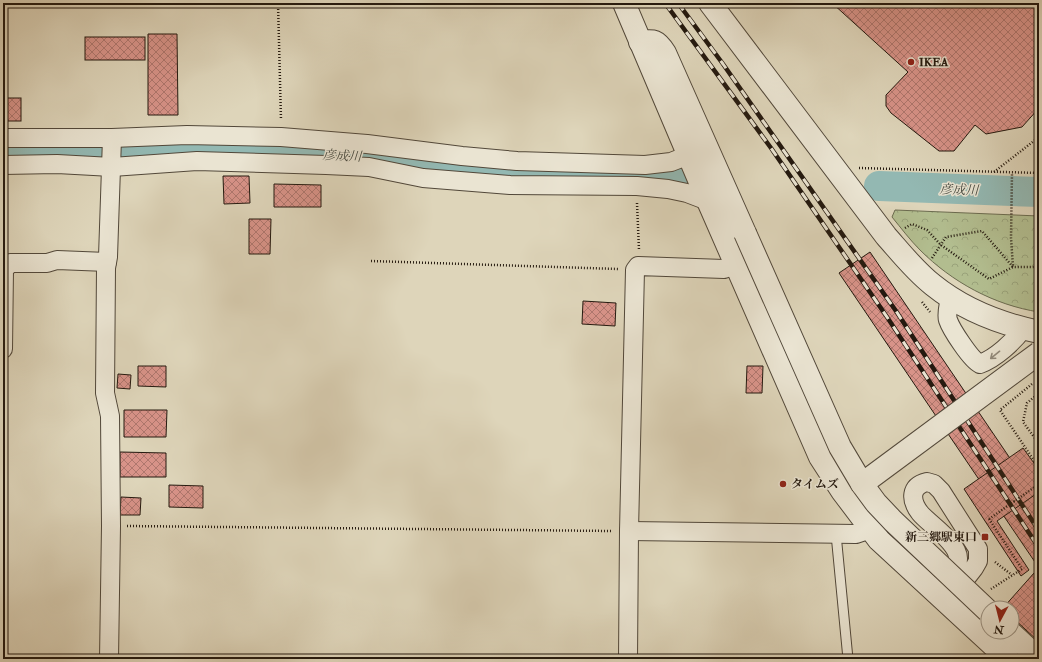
<svg xmlns="http://www.w3.org/2000/svg" width="1042" height="662" font-family="'IM FELL Double Pica','Noto Serif JP',serif">
<style>
.forest{fill:url(#forest-crowns);stroke:#6b6b4f}
.lines{fill:none;stroke-linecap:round;stroke-linejoin:round}
.river{stroke:#93b8b2;stroke-width:30}
.building{fill:url(#building-cross-hatch);stroke:#24190f}
.service-casing{stroke:#52483a;stroke-width:11}
.minor-casing{stroke:#52483a;stroke-width:20}
.tertiary-casing{stroke:#52483a;stroke-width:24}
.path{stroke:#24190f;stroke-width:2.5;stroke-dasharray:1 2;stroke-linecap:butt}
.service{stroke:#eae4d2;stroke-width:9}
.minor{stroke:#eae4d2;stroke-width:18}
.tertiary{stroke:#eae4d2;stroke-width:22}
.rail-casing{stroke:#24190f;stroke-width:4.5}
.rail{stroke:#eae4d2;stroke-width:3;stroke-dasharray:9;stroke-linecap:butt}
.tertiary-bridge-casing{stroke:#52483a;stroke-width:24;stroke-linecap:butt}
.path-bridge{stroke:#24190f;stroke-width:2.5;stroke-dasharray:1 2;stroke-linecap:butt}
.tertiary-bridge{stroke:#eae4d2;stroke-width:22}
.oneway{stroke:#91897a}
.poi-dot{fill:#8f2418;stroke:#eae4d2;stroke-width:1.5}
.labels{text-anchor:middle;stroke-width:3;stroke-linejoin:round;paint-order:stroke}
.poi-label{font-size:12px;font-weight:bold;fill:#24190f;stroke:#eae4d2;text-anchor:start}
.water-label{font-size:13px;font-style:italic;fill:#454940;stroke:#eae4d2}
</style>
<defs>
<pattern id="forest-crowns" width="20" height="18" patternUnits="userSpaceOnUse"><rect width="20" height="18" fill="#b2bd8f"/><path d="M2 6a3 3 0 1 1 6 0M12 15a3 3 0 1 1 6 0" fill="none" stroke="#99a27a"/></pattern>
<pattern id="building-cross-hatch" width="8" height="8" patternUnits="userSpaceOnUse"><rect width="8" height="8" fill="#d89389"/><path d="M0 0l8 8M0 8l8-8" fill="none" stroke="#af776e"/></pattern>
</defs>
<rect width="100%" height="100%" fill="#ded5ba"/>
<filter id="stains"><feTurbulence type="fractalNoise" baseFrequency=".005" numOctaves="4"/><feColorMatrix values="0 0 0 0 .2 0 0 0 0 .09 0 0 0 0 .02 0 0 0 .5 -.17"/></filter>
<radialGradient id="worn" r=".72"><stop offset=".6" stop-color="#630" stop-opacity="0"/><stop offset="1" stop-color="#630" stop-opacity=".3"/></radialGradient>
<path class="forest" d="M895 210 1039 216V312C994 305 952 282 920 250 910 240 901 228 892 217Z"/>
<g class="lines">
<g class="river">
<polyline points="3,151 121,154 191,150 265,151 377,157 529,175 590,177 628,175 680,177"/>
<polyline points="879,186 1039,192"/>
</g>
</g>
<g class="building">
<polygon points="832,3 1039,3 1039,108 1022,127 986,134 975,125 954,151 939,151 891,113 886,106 886,95 908,72"/>
<polygon points="148,34 177,34 178,115 148,115"/>
<rect x="85" y="37" width="60" height="23"/>
<rect x="3" y="98" width="18" height="23"/>
<polygon points="223,176 249,176 250,203 224,204"/>
<polygon points="274,184 321,185 321,207 274,207"/>
<polygon points="249,219 271,219 270,254 249,254"/>
<polygon points="870,252 1039,501 1039,568 839,273"/>
<polygon points="583,301 616,303 615,326 582,324"/>
<polygon points="138,366 166,366 166,387 138,386"/>
<polygon points="747,366 763,366 762,393 746,393"/>
<polygon points="118,374 131,375 130,389 117,388"/>
<polygon points="124,410 167,410 166,437 124,437"/>
<polygon points="1023,448 1039,470 1039,492 997,521 1029,570 1021,576 964,489"/>
<polygon points="120,452 166,453 166,477 120,477"/>
<polygon points="169,485 203,486 203,508 169,507"/>
<polygon points="121,497 141,498 140,515 120,515"/>
<polygon points="1034,573 1039,580 1039,642 1012,617 1012,608 1003,608"/>
</g>
<g class="lines">
<defs>
<polyline id="service" points="836,534 848,659"/>
<g id="minor">
<polyline points="3,138 112,138 187,135 281,137 367,144 462,156 517,161 645,165 671,162 689,155"/>
<polyline points="3,165 57,164 112,167 197,161 326,165 369,167 423,178 510,185 637,186 668,189 687,193 708,201"/>
<path d="M950 297C949 304 946 314 948 320 951 329 971 360 980 364 996 358 1013 342 1023 329"/>
<polyline points="3,349 4,270 10,263 47,263 57,260 107,262"/>
<path d="M927 482 934 484 941 491 978 549V561L974 568 967 577 952 593 939 596C940 592 940 587 941 584 946 575 958 571 958 559 959 543 929 524 920 513 910 500 910 486 927 482Z"/>
<polyline points="629,531 856,534 862,532 868,528"/>
<polyline points="109,659 111,526 110,416 105,393 106,268 108,257 112,138"/>
<polyline points="628,659 629,531 635,270 638,266 724,269 736,265"/>
</g>
<g id="tertiary">
<polyline points="624,3 708,201 820,457 842,491 879,540 1008,659"/>
<path d="M710 3 886 236C901 253 915 271 933 285 964 310 1001 324 1039 332"/>
<path d="M640 42C654 40 657 40 665 53L745 233"/>
<polyline points="1010,632 1039,659"/>
</g>
</defs>
<use href="#service" class="service-casing"/>
<use href="#minor" class="minor-casing"/>
<use href="#tertiary" class="tertiary-casing"/>
<g class="path">
<polyline points="278,3 281,120"/>
<polyline points="859,168 1039,173"/>
<polyline points="994,172 1039,137"/>
<polyline points="637,203 639,250"/>
<polyline points="905,228 912,224 927,230 941,245 989,279 1013,267 1011,238 1012,173"/>
<polyline points="932,258 946,237 982,231 1013,267 1039,267"/>
<polyline points="371,261 618,269"/>
<polyline points="922,302 930,312"/>
<polyline points="1032,384 1000,410 1039,468"/>
<polyline points="1039,393 1027,403 1023,422 1037,441 1037,448 1039,451"/>
<polyline points="1014,501 1016,503"/>
<polyline points="989,519 1022,569 991,589"/>
<polyline points="127,526 612,531"/>
<polyline points="995,562 1012,575"/>
</g>
<use href="#service" class="service"/>
<use href="#minor" class="minor"/>
<use href="#tertiary" class="tertiary"/>
<defs>
<g id="rail">
<polyline points="665,3 771,148 887,317 1039,548"/>
<polyline points="678,3 723,64 896,311 1039,531"/>
</g>
</defs>
<use href="#rail" class="rail-casing"/>
<use href="#rail" class="rail"/>
<defs>
<g id="tertiary-bridge">
<polyline points="745,233 840,447 862,484 876,503 893,521 988,611"/>
<polyline points="862,484 1039,353"/>
</g>
</defs>
<use href="#tertiary-bridge" class="tertiary-bridge-casing"/>
<polyline class="path-bridge" points="989,519 1039,484"/>
<use href="#tertiary-bridge" class="tertiary-bridge"/>
</g>
<defs><path id="oneway-shaft" d="M-6 0H5M1.5-3L5.5 0L1.5 3" fill="none" stroke-width="1.6" stroke-linecap="round" stroke-linejoin="round"/></defs>
<use class="oneway" href="#oneway-shaft" transform="translate(995 355) rotate(141)"/>
<g class="poi-dot">
<circle cx="911" cy="62" r="4"/>
<circle cx="783" cy="484" r="4"/>
<rect x="981" y="533" width="8" height="8" rx="2"/>
</g>
<g class="labels">
<g class="poi-label">
<text x="919" y="66">IKEA</text>
<text x="791" y="488">タイムズ</text>
<text x="977" y="541" text-anchor="end">新三郷駅東口</text>
</g>
<g class="water-label">
<text transform="translate(342 155) rotate(3)" y="5">彦成川</text>
<text transform="translate(959 189) rotate(2)" y="5">彦成川</text>
</g>
</g>
<rect width="1042" height="662" fill="none" stroke="#ded5ba" stroke-width="16"/>
<rect x="4" y="4" width="1034" height="654" fill="none" stroke="#24190f" stroke-width="2"/>
<rect x="8" y="8" width="1026" height="646" fill="none" stroke="#24190f"/>
<g transform="translate(1000 620) rotate(187)"><circle r="19" fill="#eae4d2" stroke="#9b9384"/>
<path d="M0-3L7 15L0 10L-7 15Z" fill="#8f2418"/>
<text y="-6" font-size="11" font-weight="bold" text-anchor="middle" fill="#24190f">N</text>
</g>
<rect width="100%" height="100%" filter="url(#stains)"/>
<rect width="100%" height="100%" fill="url(#worn)"/>
</svg>
